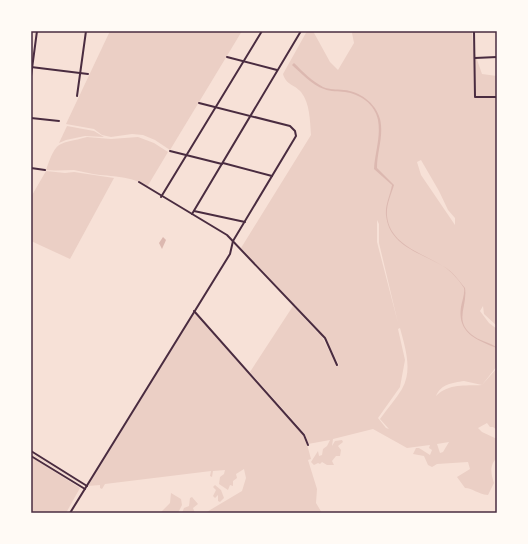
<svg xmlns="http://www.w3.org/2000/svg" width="528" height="544" font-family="'Archivo Narrow',sans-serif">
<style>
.green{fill:#ebcfc5;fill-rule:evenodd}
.water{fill:#dcb8b0}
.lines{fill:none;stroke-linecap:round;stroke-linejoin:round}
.minor{stroke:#4a2c40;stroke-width:2}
.neatline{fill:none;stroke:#4a2c40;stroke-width:1.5}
</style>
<rect width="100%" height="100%" fill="#f7e1d7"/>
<g class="green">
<polygon points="110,31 242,31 170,150 155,140 143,135 132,134 111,137 102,135 94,129 66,124"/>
<path d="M307 31H313L330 62 338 70 354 43 352 33 353 31H472L473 48 482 74 497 76V326L484 314 483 306 480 311 489 323 497 329V366L482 385 497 368V430L493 427H490L487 423 478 428 482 432 497 439V458C489 465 491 474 494 483L488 495C477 494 473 488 465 488L457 477 470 469 468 462 437 464 432 467 428 465 424 456 413 454 416 448H419L430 455 432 450 429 448 430 445 407 448 373 429 333 439 332 446 335 441 342 440 343 442 338 446 341 450 340 456H336L332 461 334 465H327L322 462 320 464 318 463 314 465 311 462 318 451 319 456 322 455 323 449 327 446 330 440 308 444 305 434 250 372 293 306 318 333H320L337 366 339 365 325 337 241 248 311 135C310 121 310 103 301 92 294 84 286 85 283 74ZM421 160 439 191 448 210 455 218V225L421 175 417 162ZM377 220 379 224V243L398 323 377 242ZM400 328C405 347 413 370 402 389 396 399 387 409 380 419L389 429 386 428 378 418 400 387 405 360 398 329ZM464 381 482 385C465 386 449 383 436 396 441 384 452 383 464 381ZM449 442 443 452 440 453 437 444Z"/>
<polygon points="67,126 94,131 104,137 85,136 66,140 59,143"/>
<path d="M87 137 111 139 138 137 154 143 168 152 147 187C131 175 112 177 93 174 87 173 80 171 74 170 65 170 56 171 46 170 57 138 59 145 87 137Z"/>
<polygon points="46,171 65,173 74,172 114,178 70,259 31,241 31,197"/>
<polygon points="194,313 305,437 311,459 308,460 317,489 316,503 322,513 205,513 242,491 246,478 244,469 236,474 237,478 233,481 233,486 230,485 228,490 219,484 220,477 224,474 225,470 213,471 212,477 210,476 211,471 105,484 102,489 100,488 100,485 88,486"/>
<polygon points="31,453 80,483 81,484 31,454"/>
<polygon points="31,457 80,488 66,513 31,513"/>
<polygon points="215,485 221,490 224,498 220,502 218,501 218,495 215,498 213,496 216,490 213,487"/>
<polygon points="171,493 181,499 182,505 178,513 160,513 170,503"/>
<polygon points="192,497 198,504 193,508 195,513 182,513 184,508 189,506 190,498"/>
</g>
<g class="water">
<path d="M294 63C303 72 312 81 323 87 330 90 336 89 344 90 359 91 376 103 380 119 384 136 377 151 377 168L394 185C391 195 386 205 387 216 390 245 422 253 443 266 452 271 458 279 465 288 468 307 452 322 475 337 481 341 492 343 497 348 477 340 457 333 461 307 462 301 465 294 464 288 458 279 452 272 443 266 421 253 389 246 386 215 385 205 390 196 392 185L374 169C375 152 381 137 378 120 375 104 360 94 345 92 338 91 331 92 324 89 312 85 301 73 292 65Z"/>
<polygon points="163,237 166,240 162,249 159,243"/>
</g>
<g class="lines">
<g class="minor">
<polyline points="474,31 475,97 497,97"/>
<polyline points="227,57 277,70"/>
<polyline points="475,58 497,57"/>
<polyline points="31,67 88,74"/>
<polyline points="31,76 37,31"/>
<polyline points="77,96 86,31"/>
<polyline points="31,118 59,121"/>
<polyline points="170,151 222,164"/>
<polyline points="223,163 272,176"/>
<polyline points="31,168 45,170"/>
<polyline points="139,182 227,235 325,338 337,365"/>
<polyline points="161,197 262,31"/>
<polyline points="194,211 245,222"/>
<polyline points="192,214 301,31"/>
<polyline points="194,311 304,435 308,445"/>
<polyline points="31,451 87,486"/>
<polyline points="31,456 85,489"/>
<polyline points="70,513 230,254 233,241 296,136 295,131 290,126 199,103"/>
</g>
</g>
<rect width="528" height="544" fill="none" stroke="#fffaf5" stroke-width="64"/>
<rect x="32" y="32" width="464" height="480" class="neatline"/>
</svg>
